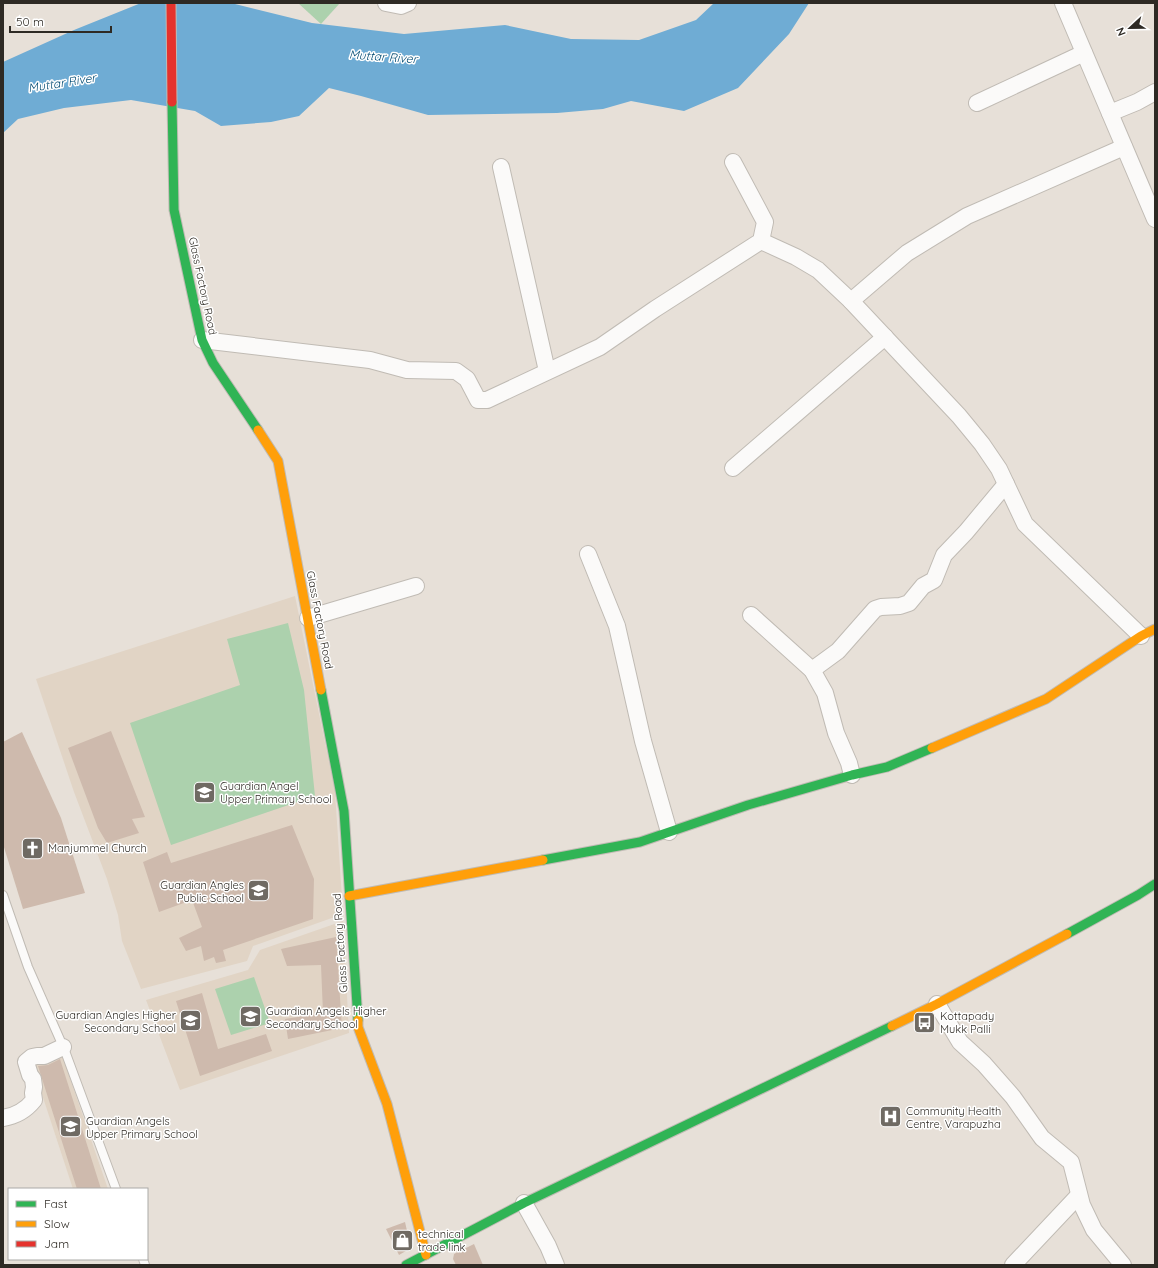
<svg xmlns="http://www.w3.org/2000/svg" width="1158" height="1268" font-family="Quicksand,sans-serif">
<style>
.built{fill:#e1d4c5}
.green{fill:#acd1ad}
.water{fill:#6facd4}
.building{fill:#cebaad}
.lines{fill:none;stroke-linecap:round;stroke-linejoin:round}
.lane-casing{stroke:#c0bbb4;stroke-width:10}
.street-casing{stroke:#c0bbb4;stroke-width:18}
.fast-casing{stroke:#c0bbb4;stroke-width:11}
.slow-casing{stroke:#c0bbb4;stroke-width:11}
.jam-casing{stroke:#c0bbb4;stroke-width:11}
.lane{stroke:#fbfaf9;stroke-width:8}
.street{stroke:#fbfaf9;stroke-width:16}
.fast{stroke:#30b455;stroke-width:9}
.slow{stroke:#ff9f0a;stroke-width:9}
.jam{stroke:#e5322d;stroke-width:9}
.labels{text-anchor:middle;stroke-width:3;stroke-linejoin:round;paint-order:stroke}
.street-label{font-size:11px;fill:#2e2a24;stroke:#fff}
.poi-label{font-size:11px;fill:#2e2a24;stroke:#fff;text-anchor:start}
.water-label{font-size:12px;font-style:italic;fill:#004a72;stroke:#fff}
</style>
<rect width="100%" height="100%" fill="#e7e0d8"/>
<g class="built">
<polygon points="295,596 335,792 343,914 253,946 247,961 141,989 122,941 118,915 107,879 74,792 36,679"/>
<polygon points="343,921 349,1033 180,1090 146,1000 248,970 260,950"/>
<polygon points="61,1052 108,1189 73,1189 32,1064"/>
</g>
<g class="green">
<polygon points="298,3 340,3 321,24"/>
<polygon points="288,623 304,690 315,796 171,845 130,723 240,685 227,639"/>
<polygon points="254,977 270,1023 231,1035 215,989"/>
</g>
<polygon class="water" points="141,3 235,4 312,23 404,34 505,25 571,39 639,40 696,20 714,3 809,3 789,34 738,88 684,111 631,101 603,109 557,113 428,115 361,96 329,88 299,116 271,122 221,126 195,111 131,100 64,108 18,119 3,133 3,62 74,30"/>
<g class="building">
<polygon points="111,731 145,817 132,819 139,833 107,843 98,828 68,748"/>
<polygon points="22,732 61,818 85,893 23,909 3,844 3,742"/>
<polygon points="292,825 314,879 313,919 223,950 226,961 216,963 214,957 204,961 201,946 186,951 179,938 202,927 192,900 159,912 143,862 167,852 171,863"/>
<polygon points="336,937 342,1028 288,1039 285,1019 323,1013 321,965 287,966 281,949"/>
<polygon points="202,993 218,1049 266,1034 272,1051 200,1076 176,1001"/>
<polygon points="60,1059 101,1189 77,1189 38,1066 48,1065"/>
<polygon points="405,1222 411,1248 399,1255 386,1229"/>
<polygon points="474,1244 483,1265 456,1265 453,1259 454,1254"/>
</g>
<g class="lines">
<defs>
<g id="lane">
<polyline points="3,895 28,967 65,1051 116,1189"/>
<polyline points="143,1259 145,1265"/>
</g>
<g id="street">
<polyline points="386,3 401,6 408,3"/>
<polyline points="1063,3 1155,219"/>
<polyline points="977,103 1084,53"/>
<polyline points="1110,113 1137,102 1155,92"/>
<polyline points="501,167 547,371"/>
<polyline points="761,241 796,257 818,270 851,301 959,416 982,444 999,469 1025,524 1141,636"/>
<polyline points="851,301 907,253 967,216 1124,147"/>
<polyline points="202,340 370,360 407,370 456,371 467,379 478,400 487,400 600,347 655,309 761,241 765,222 733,162"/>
<polyline points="733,468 885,337"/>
<polyline points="588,554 617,626 643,741 669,832"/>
<polyline points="751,615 812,670 825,693 836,733 849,763 852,775"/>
<polyline points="308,618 416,586"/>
<polyline points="812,670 838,651 875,609 881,607 900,606 909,603 923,586 934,580 944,555 966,532 1006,484"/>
<polyline points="937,1004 960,1042 984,1064 1013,1097 1042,1138 1071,1162 1082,1205 1094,1230 1123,1265"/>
<path d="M3 1118C16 1116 26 1110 34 1100L33 1093 34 1087 33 1079 30 1075 26 1062 32 1057 37 1056H44L63 1047"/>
<polyline points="524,1203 548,1246 556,1265"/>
<polyline points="1013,1265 1079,1195"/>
</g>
<g id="fast">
<polyline points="172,102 174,210 202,340 213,363 258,430"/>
<polyline points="321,690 344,811 358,1020"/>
<polyline points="543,860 640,842 748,805 852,775 887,767 932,748"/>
<polyline points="1067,934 1138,895 1155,884"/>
<polyline points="406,1265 524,1203 892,1026"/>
</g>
<g id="slow">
<polyline points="258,430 278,461 321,690"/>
<polyline points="932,748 1046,699 1141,636 1155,629"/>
<polyline points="349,896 543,860"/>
<polyline points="358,1020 358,1027 387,1104 426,1255"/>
<polyline points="892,1026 937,1004 1067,934"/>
</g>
<polyline id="jam" points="171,3 172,102"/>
</defs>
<use href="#lane" class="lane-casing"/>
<use href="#street" class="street-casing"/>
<use href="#fast" class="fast-casing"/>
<use href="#slow" class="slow-casing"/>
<use href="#jam" class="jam-casing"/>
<use href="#lane" class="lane"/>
<use href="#street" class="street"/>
<use href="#fast" class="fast"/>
<use href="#slow" class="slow"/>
<use href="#jam" class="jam"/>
</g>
<defs>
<symbol id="school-square" viewBox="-11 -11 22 22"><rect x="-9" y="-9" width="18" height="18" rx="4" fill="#6f6a63" stroke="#fff"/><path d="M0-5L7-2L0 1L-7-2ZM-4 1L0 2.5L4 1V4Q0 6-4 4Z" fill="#fff"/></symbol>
<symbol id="church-square" viewBox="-11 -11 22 22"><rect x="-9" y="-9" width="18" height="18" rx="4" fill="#6f6a63" stroke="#fff"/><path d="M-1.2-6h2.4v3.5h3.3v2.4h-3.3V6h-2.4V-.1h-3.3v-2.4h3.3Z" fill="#fff"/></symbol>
<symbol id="bus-square" viewBox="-11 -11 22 22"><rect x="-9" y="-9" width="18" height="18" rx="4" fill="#6f6a63" stroke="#fff"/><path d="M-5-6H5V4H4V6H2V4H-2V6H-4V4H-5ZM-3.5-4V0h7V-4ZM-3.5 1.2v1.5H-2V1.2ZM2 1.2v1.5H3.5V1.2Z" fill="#fff"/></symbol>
<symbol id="hospital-square" viewBox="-11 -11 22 22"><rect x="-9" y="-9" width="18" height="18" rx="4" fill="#6f6a63" stroke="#fff"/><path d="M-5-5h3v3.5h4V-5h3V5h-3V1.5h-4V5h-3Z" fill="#fff"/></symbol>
<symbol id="shop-square" viewBox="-11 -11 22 22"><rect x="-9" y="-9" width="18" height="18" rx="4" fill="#6f6a63" stroke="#fff"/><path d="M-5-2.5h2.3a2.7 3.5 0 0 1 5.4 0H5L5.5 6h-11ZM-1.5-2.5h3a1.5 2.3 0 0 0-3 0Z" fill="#fff"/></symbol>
</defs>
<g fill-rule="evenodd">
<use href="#school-square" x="192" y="780" width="25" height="25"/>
<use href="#church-square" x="20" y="836" width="25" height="25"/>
<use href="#school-square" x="246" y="878" width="25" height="25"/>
<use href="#school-square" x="238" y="1004" width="25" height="25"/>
<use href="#school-square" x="178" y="1008" width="25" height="25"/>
<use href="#bus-square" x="912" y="1010" width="25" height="25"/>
<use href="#hospital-square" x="878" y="1104" width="25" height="25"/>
<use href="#school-square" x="58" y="1114" width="25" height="25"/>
<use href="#shop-square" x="390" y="1228" width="25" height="25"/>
</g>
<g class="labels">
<g class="street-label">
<text transform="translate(203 286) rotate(78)" y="4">Glass Factory Road</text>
<text transform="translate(320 620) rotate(79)" y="4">Glass Factory Road</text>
<text transform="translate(340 943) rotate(-94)" y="4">Glass Factory Road</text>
</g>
<g class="poi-label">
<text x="220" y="790">Guardian Angel<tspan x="220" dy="13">Upper Primary School</tspan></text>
<text x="48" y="852">Manjummel Church</text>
<text x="244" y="889" text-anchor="end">Guardian Angles<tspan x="244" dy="13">Public School</tspan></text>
<text x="266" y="1015">Guardian Angels Higher<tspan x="266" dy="13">Secondary School</tspan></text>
<text x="176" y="1019" text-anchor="end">Guardian Angles Higher<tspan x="176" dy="13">Secondary School</tspan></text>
<text x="940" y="1020">Kottapady<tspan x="940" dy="13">Mukk Palli</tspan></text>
<text x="906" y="1115">Community Health<tspan x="906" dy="13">Centre, Varapuzha</tspan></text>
<text x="86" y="1125">Guardian Angels<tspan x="86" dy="13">Upper Primary School</tspan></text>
<text x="418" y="1238">technical<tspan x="418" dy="13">trade link</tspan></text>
</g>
<g class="water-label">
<text transform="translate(383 57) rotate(4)" y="4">Muttar River</text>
<text transform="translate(62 83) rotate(-9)" y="4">Muttar River</text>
</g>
</g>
<rect width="1158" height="1268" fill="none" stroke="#2e2a24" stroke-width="8"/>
<rect x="8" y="1188" width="140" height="72" fill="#ffffff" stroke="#abaaa7"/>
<rect x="16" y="1201" width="20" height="6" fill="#30b455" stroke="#abaaa7"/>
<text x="44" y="1208" font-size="12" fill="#2e2a24">Fast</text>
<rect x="16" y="1221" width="20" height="6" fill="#ff9f0a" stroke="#abaaa7"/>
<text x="44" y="1228" font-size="12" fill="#2e2a24">Slow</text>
<rect x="16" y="1241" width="20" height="6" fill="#e5322d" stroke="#abaaa7"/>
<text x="44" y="1248" font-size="12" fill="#2e2a24">Jam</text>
<g transform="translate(1130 28) rotate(248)" stroke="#ffffff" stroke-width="3" paint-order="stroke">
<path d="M0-3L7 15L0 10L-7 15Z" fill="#2e2a24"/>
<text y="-6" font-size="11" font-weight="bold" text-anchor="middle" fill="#2e2a24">N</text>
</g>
<path d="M10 26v6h101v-6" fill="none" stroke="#2e2a24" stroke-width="2"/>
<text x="16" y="26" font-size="12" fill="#2e2a24" stroke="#ffffff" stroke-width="3" paint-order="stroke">50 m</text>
</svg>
